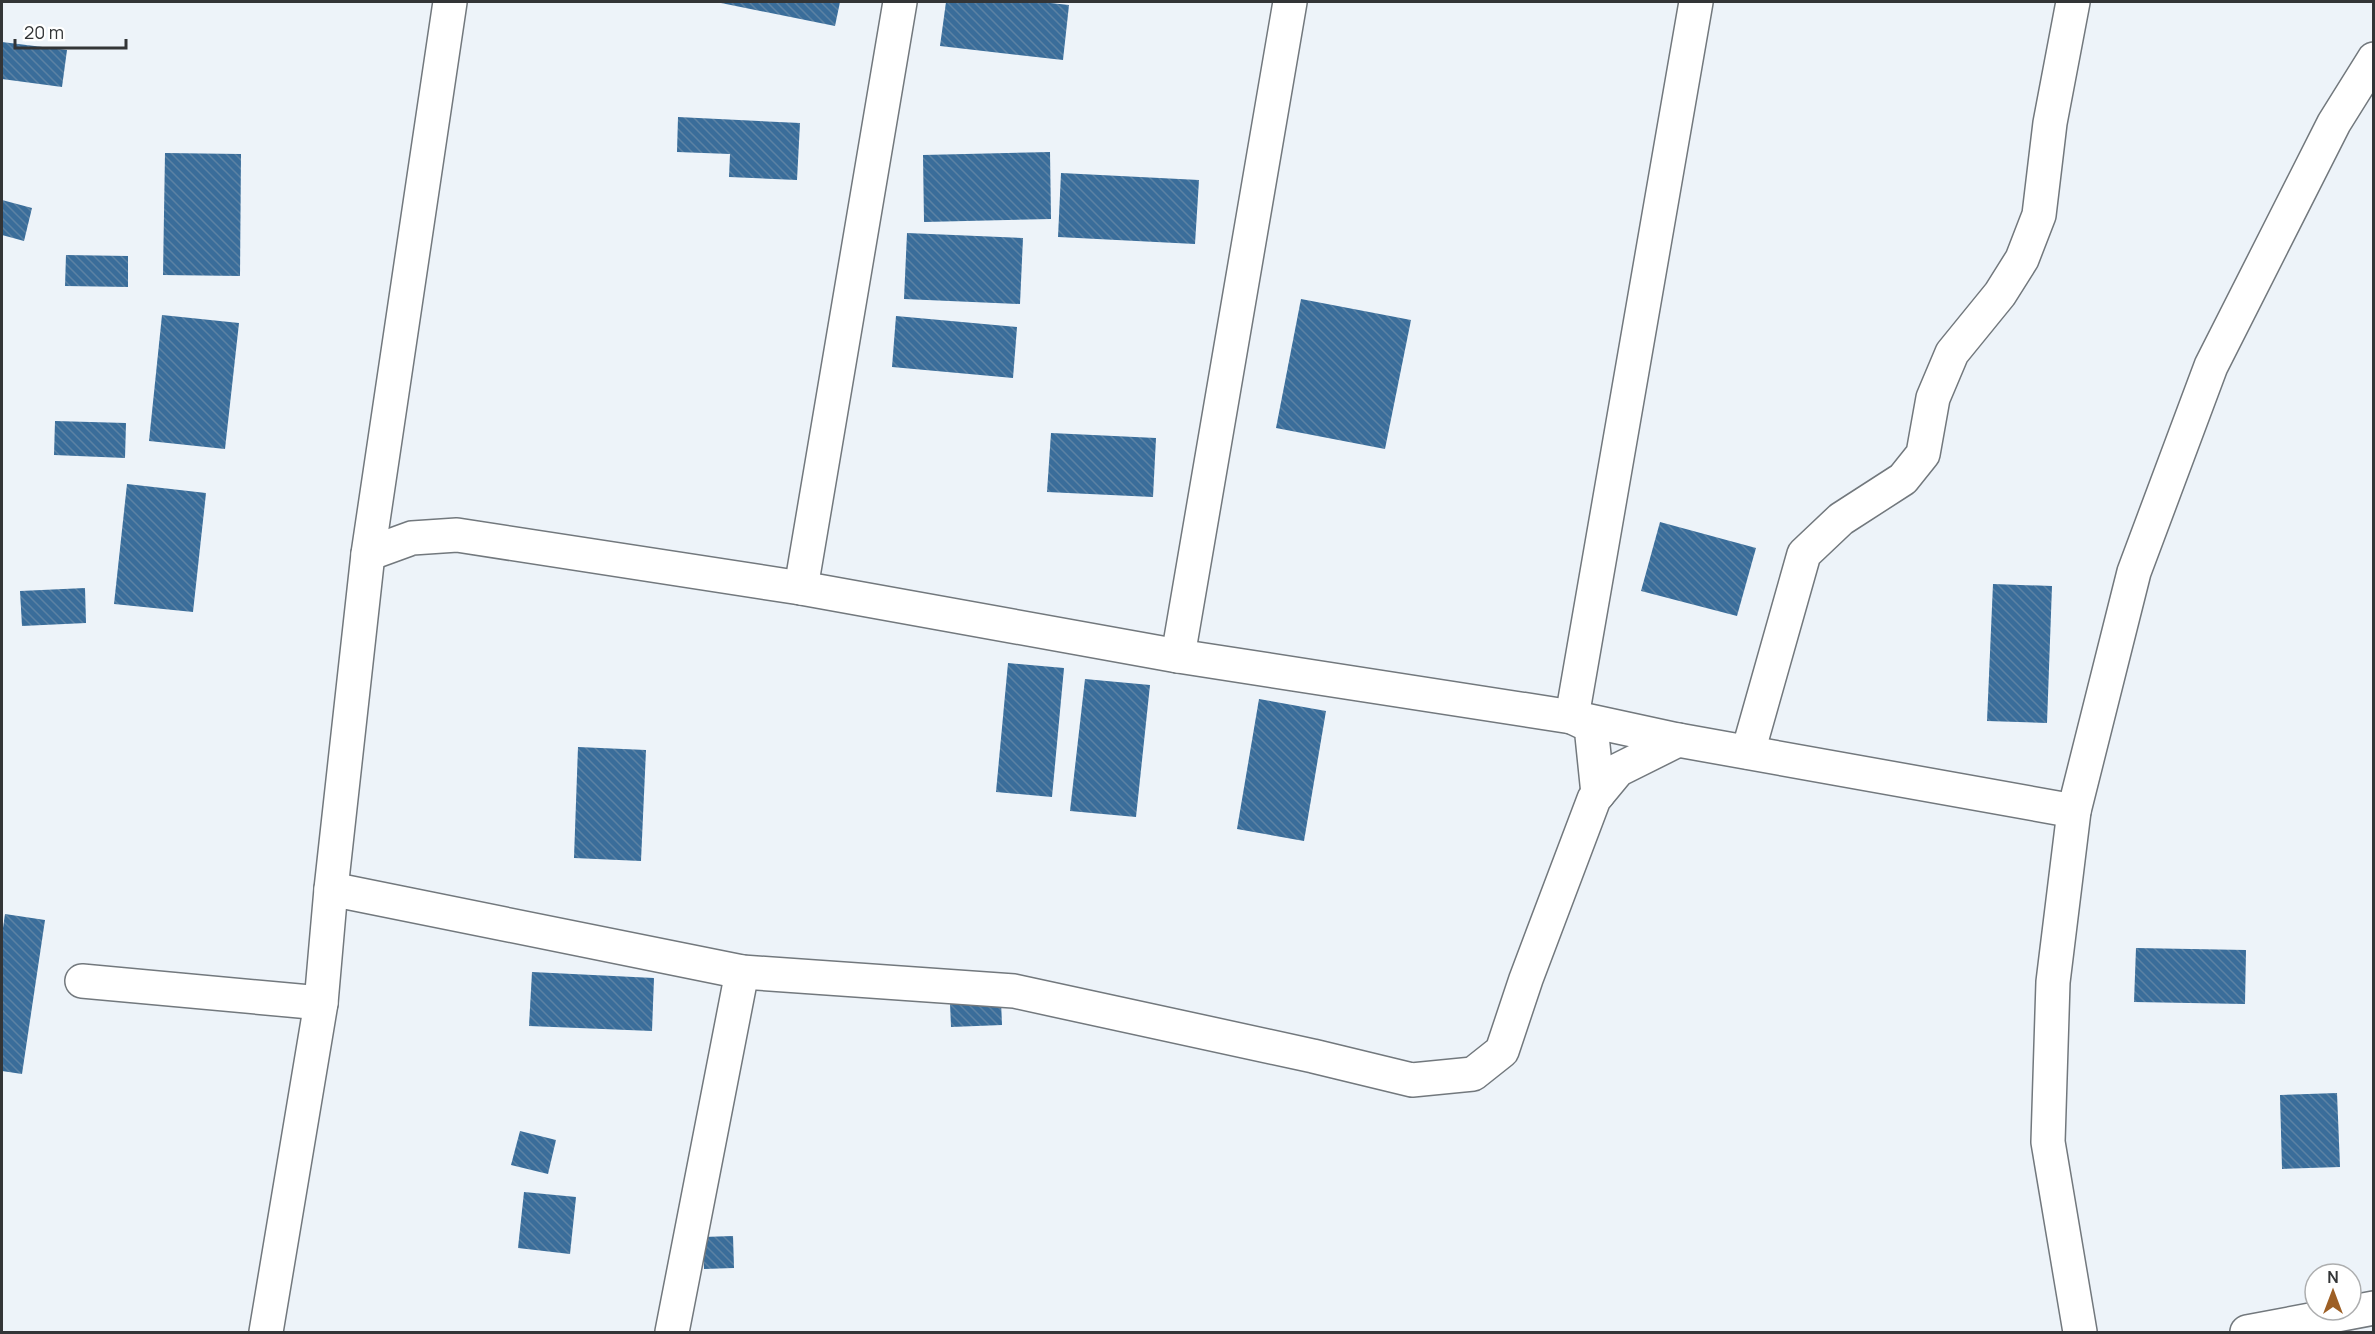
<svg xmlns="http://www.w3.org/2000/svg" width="2375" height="1334" font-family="Manrope,sans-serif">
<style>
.building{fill:url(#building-back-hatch)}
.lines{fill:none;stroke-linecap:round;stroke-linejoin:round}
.minor-casing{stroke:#72787d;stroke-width:36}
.minor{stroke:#fff;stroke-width:33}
</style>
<defs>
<pattern id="building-back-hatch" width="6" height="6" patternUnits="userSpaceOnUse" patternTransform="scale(1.5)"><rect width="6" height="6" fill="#3a6d9a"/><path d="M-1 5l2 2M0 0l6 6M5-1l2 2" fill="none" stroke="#5c82a4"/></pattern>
</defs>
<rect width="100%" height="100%" fill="#edf3f9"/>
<g class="building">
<polygon points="716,2 840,2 835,26"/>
<polygon points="946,2 1041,2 1069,5 1063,60 940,46"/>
<polygon points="2,42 67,50 62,87 2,79"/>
<polygon points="678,117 800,123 797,180 729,177 730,154 677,152"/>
<polygon points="1050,152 1051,219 924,222 923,155"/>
<polygon points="165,153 241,154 240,276 163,275"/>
<polygon points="1061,173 1199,180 1195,244 1058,237"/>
<polygon points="2,200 32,208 24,241 2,235"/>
<polygon points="907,233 1023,238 1020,304 904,299"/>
<polygon points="66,255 128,256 128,287 65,286"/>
<polygon points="1301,299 1411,320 1385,449 1276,428"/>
<polygon points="162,315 239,323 225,449 149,441"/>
<polygon points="896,316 1017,327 1013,378 892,367"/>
<polygon points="55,421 126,423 125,458 54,455"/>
<polygon points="1051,433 1156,438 1153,497 1047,492"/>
<polygon points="127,484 206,493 193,612 114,604"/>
<polygon points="1660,522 1756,548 1737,616 1641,591"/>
<polygon points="1993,584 2052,586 2047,723 1987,721"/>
<polygon points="85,588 86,623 22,626 20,591"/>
<polygon points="1008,663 1064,668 1052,797 996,792"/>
<polygon points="1085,679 1150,685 1136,817 1070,811"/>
<polygon points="1259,699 1326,711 1304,841 1237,829"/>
<polygon points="578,747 646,750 641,861 574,858"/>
<polygon points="5,914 45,920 22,1074 2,1071 2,935"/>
<polygon points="2136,948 2246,950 2245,1004 2134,1002"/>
<polygon points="532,972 654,978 652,1031 529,1026"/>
<polygon points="1001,1001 1002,1025 951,1027 950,1003"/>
<polygon points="2337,1093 2340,1167 2282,1169 2280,1095"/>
<polygon points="520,1131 556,1140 548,1174 511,1165"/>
<polygon points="524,1192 576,1197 570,1254 518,1248"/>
<polygon points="733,1236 734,1268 704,1269 703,1237"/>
</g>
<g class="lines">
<defs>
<g id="minor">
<polyline points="368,554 412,538 457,535 801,588 1178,656 1572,717 1678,740 2074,811"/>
<polyline points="801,588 900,2"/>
<polyline points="1178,656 1290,2"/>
<polyline points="1748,752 1804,554 1841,519 1903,479 1923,454 1933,398 1952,353 2000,294 2022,259 2039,215 2050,123 2073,2"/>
<polyline points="1598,794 1591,726 1572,717 1696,2"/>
<polyline points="331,889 742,972 1014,991 1313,1056 1412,1080 1473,1074 1502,1051 1526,979 1594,799 1618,770 1678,740"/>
<polyline points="82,981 321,1003"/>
<polyline points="266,1332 321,1003 331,889 368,554 450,2"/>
<polyline points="672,1332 742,972"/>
<polyline points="2080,1332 2048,1142 2053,982 2074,811 2134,572 2211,366 2334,123 2374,59"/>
<polyline points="2247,1332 2374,1308"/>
</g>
</defs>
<use href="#minor" class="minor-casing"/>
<use href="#minor" class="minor"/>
</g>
<rect width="2375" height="1334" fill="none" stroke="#333537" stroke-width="6"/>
<g transform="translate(2333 1292)"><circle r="28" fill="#ffffff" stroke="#adaeaf" stroke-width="1.5"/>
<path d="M0-4.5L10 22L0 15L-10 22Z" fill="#9d5f25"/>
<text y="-9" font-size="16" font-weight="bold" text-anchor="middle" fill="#333537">N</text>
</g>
<path d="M15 39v9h111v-9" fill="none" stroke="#333537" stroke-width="3"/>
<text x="24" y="39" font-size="18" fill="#333537" stroke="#ffffff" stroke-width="4.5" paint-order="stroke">20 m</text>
</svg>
